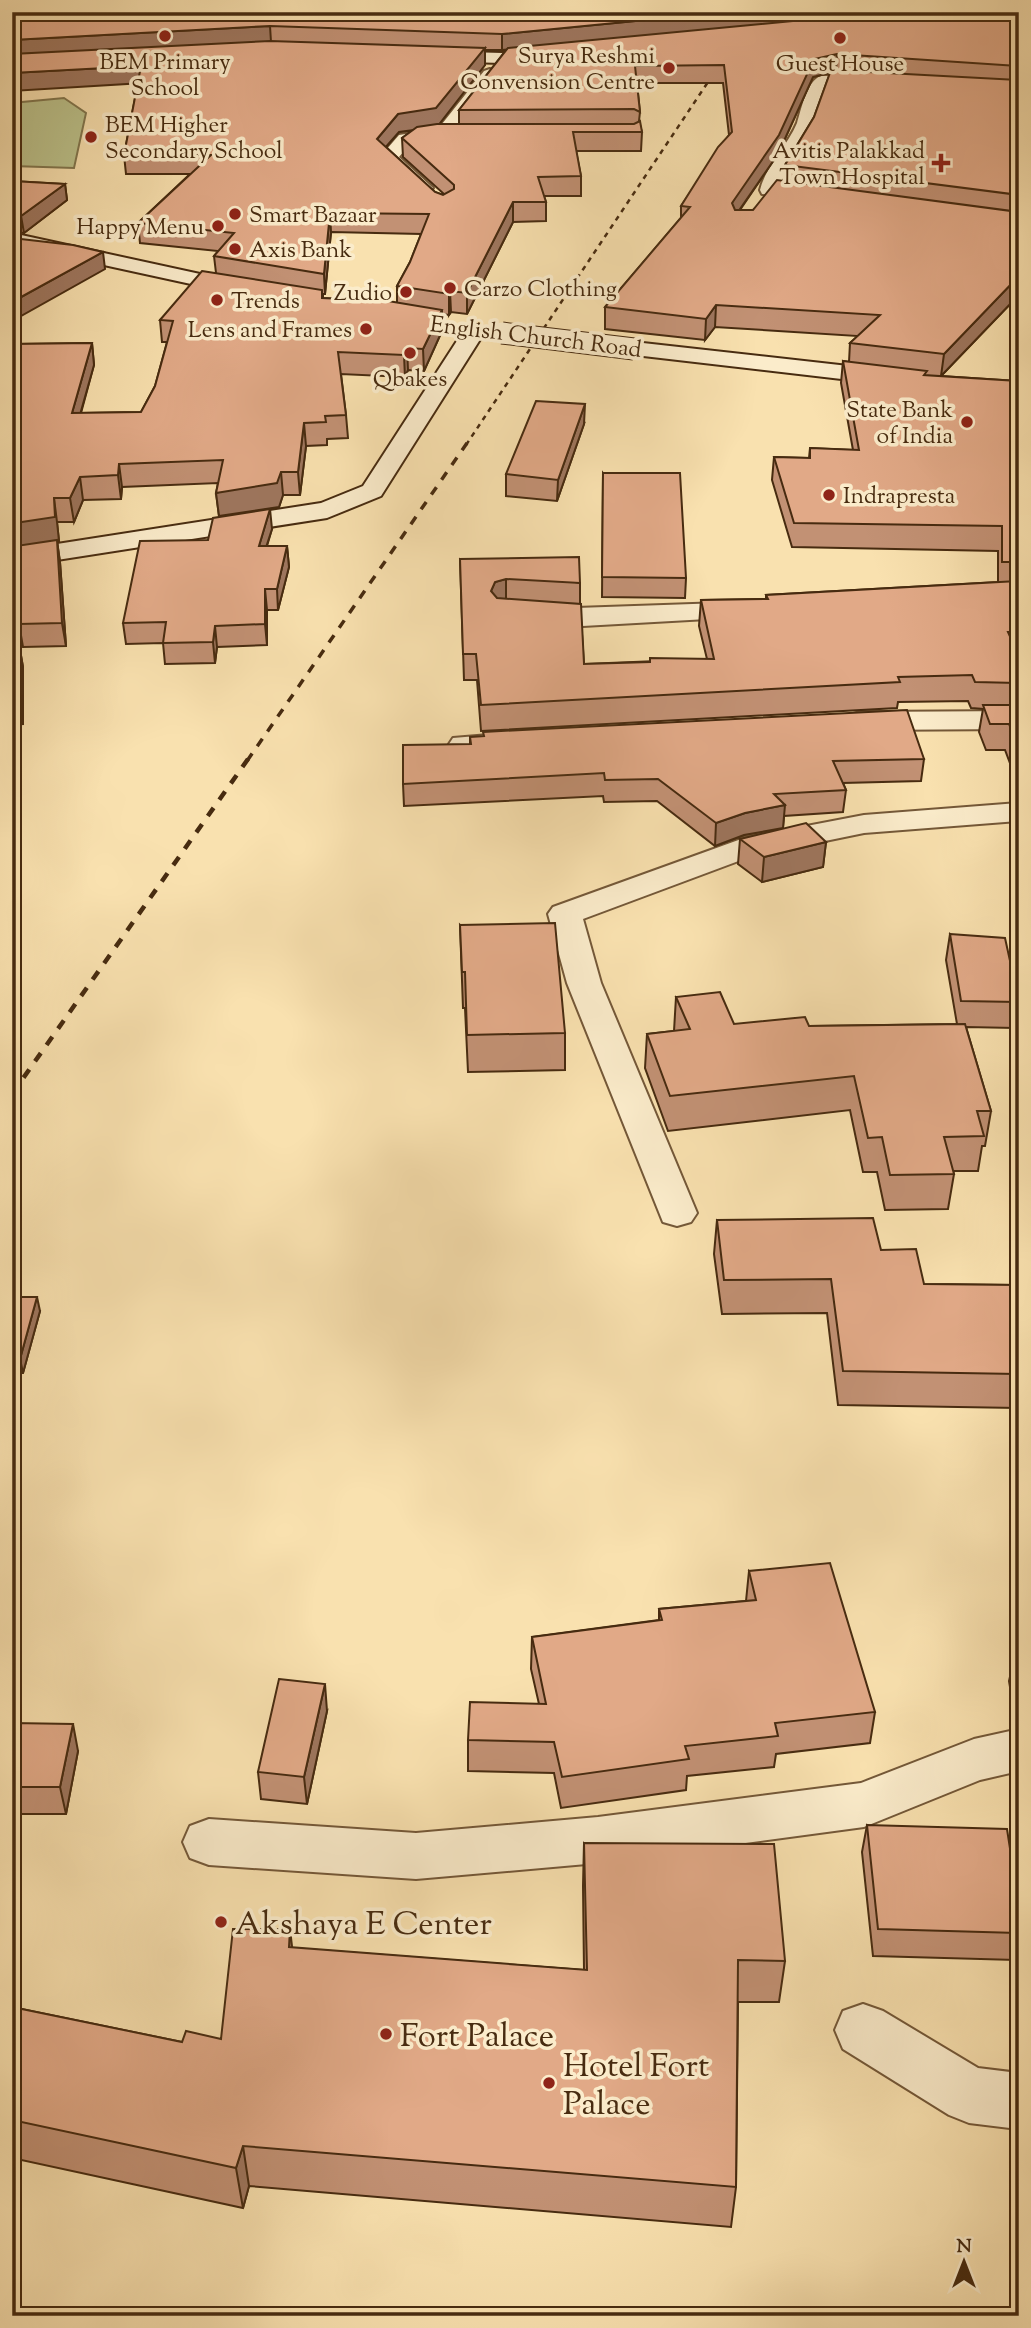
<svg xmlns="http://www.w3.org/2000/svg" width="1031" height="2328" font-family="'Sorts Mill Goudy',serif">
<style>
.green{fill:#bcc38c;stroke:#82774e;stroke-width:2}
.lines{fill:none;stroke-linecap:round;stroke-linejoin:round}
.street-casing{stroke:#745838;stroke-width:4}
.secondary-casing{stroke:#472b10;stroke-width:4}
.street{fill:#fbeccb;fill-rule:evenodd}
.secondary{fill:#fbeccb;fill-rule:evenodd}
.rail-far2{stroke:#472b10;stroke-width:2.5;stroke-dasharray:5 5;stroke-linecap:butt}
.rail-far1{stroke:#472b10;stroke-width:3.5;stroke-dasharray:9 9;stroke-linecap:butt}
.rail{stroke:#472b10;stroke-width:4.5;stroke-dasharray:10 10;stroke-linecap:butt}
.secondary-bridge-casing{stroke:#472b10;stroke-width:23;stroke-linecap:butt}
.secondary-bridge{stroke:#fbeccb;stroke-width:21}
.wall{fill:#c29174;stroke:#472b10;stroke-width:2;fill-rule:evenodd}
.shaded-wall{fill:#9e765e;stroke:#472b10;stroke-width:2}
.building{fill:#e1a987;stroke:#472b10;stroke-width:2}
.poi-dot{fill:#8f2418;stroke:#fbeccb;stroke-width:2.5}
.labels{text-anchor:middle;stroke-width:7;stroke-linejoin:round;paint-order:stroke}
.far-poi-label{font-size:23px;fill:#472b10;stroke:#fbeccb;text-anchor:end}
.far-street-label{font-size:23px;fill:#472b10;stroke:#fbeccb}
.near-poi-label{font-size:33px;fill:#472b10;stroke:#fbeccb;text-anchor:start}
</style>
<rect width="100%" height="100%" fill="#f9e1af"/>
<filter id="stains"><feTurbulence type="fractalNoise" baseFrequency=".00286" numOctaves="4"/><feColorMatrix values="0 0 0 0 .2 0 0 0 0 .09 0 0 0 0 .02 0 0 0 .5 -.17"/></filter>
<radialGradient id="worn" r=".72"><stop offset=".6" stop-color="#630" stop-opacity="0"/><stop offset="1" stop-color="#630" stop-opacity=".3"/></radialGradient>
<polygon class="green" points="64,98 86,113 74,168 12,166 12,103"/>
<g class="lines">
<defs>
<g id="street">
<polygon points="490,69 498,74 450,137 411,143 399,157 433,188 424,194 417,192 380,157 399,135 438,129 484,71"/>
<path d="M821 76H879L887 81 879 86H827L810 134 779 185 826 191 828 195 826 199 762 194 760 190C766 165 787 147 797 123 801 110 807 80 821 76Z"/>
<polygon points="751,602 761,604 765,610 761,616 565,627 518,622 514,616 518,610"/>
<polygon points="1019,711 1019,729 860,730 850,727 845,721 850,715 860,712"/>
<polygon points="524,732 535,735 539,741 535,747 464,753 453,750 449,744 453,738"/>
<polygon points="1019,803 1019,821 864,833 752,856 583,919 601,983 697,1213 691,1222 677,1226 663,1222 567,983 548,914 553,907 744,838 864,815"/>
<polygon points="1019,1729 1019,1771 980,1780 864,1827 598,1863 416,1879 209,1865 190,1858 183,1842 190,1826 209,1819 416,1833 598,1817 861,1783 974,1739"/>
<polygon points="863,2004 883,2011 978,2068 1019,2073 1019,2129 969,2123 949,2115 843,2049 835,2030 843,2011"/>
</g>
<g id="secondary">
<polygon points="553,48 561,53 559,56 502,63 431,61 423,56 431,51 502,53"/>
<polygon points="12,233 246,284 256,290 246,296 12,245"/>
<polygon points="475,324 486,330 381,496 327,518 12,567 12,551 321,503 363,486 464,330"/>
<polygon points="634,342 893,371 904,378 893,385 626,354 623,349 626,344"/>
</g>
</defs>
<use href="#street" class="street-casing"/>
<use href="#secondary" class="secondary-casing"/>
<use href="#street" class="street"/>
<use href="#secondary" class="secondary"/>
<polyline class="rail-far2" points="466,445 720,64"/>
<polyline class="rail-far1" points="247,761 467,443"/>
<polyline class="rail" points="12,1094 248,759"/>
<defs>
<polyline id="secondary-bridge" points="502,333 634,349"/>
</defs>
<use href="#secondary-bridge" class="secondary-bridge-casing"/>
<use href="#secondary-bridge" class="secondary-bridge"/>
</g>
<g class="wall">
<path d="M12 12H1019V313L1015 299 941 376 1019 381V787L1005 750H986L979 732 983 709 971 708 968 701 898 702 897 708 481 731 477 680H464L460 559 580 583V604L584 664 707 659 699 626 701 600 766 599V595L998 582V551L792 547 772 480 774 457 809 458 810 448 853 450 841 383 843 361 849 362 850 343 858 336 715 327 705 340 605 329V307L681 218V206L729 135 723 83H637L640 112 639 121 642 132 641 151H576L581 176V196H544L546 202V221L513 222 467 314 451 312 449 315 442 314V331L424 371 408 370 405 377 341 374 346 415 348 438 327 439V445L306 446 300 495H283L279 507 219 516 216 493 218 483 122 487 121 499 83 500 74 522H57L59 541H57L60 562 66 646 23 647 19 624 18 546V543H12V344L92 343 94 365 81 413 141 412 155 386 167 342H162L160 320 216 273 214 256 218 251 140 243 138 223 190 174H126L124 155 138 83ZM485 50H506L459 110V124H439L485 65ZM830 73 814 117 785 165 784 180 753 210H740L778 154 813 77ZM413 130 402 138 403 157 444 194 443 195 435 192 386 147 399 132ZM331 232 421 234 410 262 397 286V303L323 298V294H325Z"/>
<polygon points="12,181 65,184 67,200 24,233 12,231"/>
<polygon points="584,424 557,501 506,496 506,474"/>
<polygon points="603,473 686,578 685,598 602,597"/>
<polygon points="272,529 267,546 287,546 289,567 278,610 267,610 267,645 217,647 215,663 165,664 163,643 126,644 123,623 208,540"/>
<polygon points="12,644 19,644 23,667 23,724 12,725"/>
<polygon points="470,737 924,759 921,781 843,783 846,790 843,812 784,816 783,828 744,835 715,846 657,801 604,802 603,796 404,806 403,784 470,744"/>
<polygon points="1019,812 1019,840 1016,831"/>
<polygon points="740,839 826,842 823,867 762,882 738,864"/>
<polygon points="460,925 565,1033 565,1070 468,1072 465,1008 463,1008"/>
<polygon points="950,934 1019,998 1019,1006 1015,1028 966,1027 991,1111 985,1146 982,1146 978,1171 953,1171 954,1174 948,1209 885,1210 877,1172 863,1172 850,1110 668,1131 645,1068 647,1034 674,1031 676,997 734,1024 809,1026 957,1024 946,960"/>
<polygon points="717,1220 881,1250 924,1284 1019,1285 1019,1408 838,1405 827,1313 722,1314 714,1254"/>
<polygon points="12,1297 40,1311 23,1373 12,1373"/>
<polygon points="749,1571 875,1712 870,1743 776,1754 774,1767 687,1776 686,1790 561,1808 554,1773 468,1771 468,1740 539,1704 531,1669 532,1637 659,1620 659,1609 746,1601"/>
<polygon points="1017,1646 1019,1646 1019,1723 1016,1723 1009,1681"/>
<polygon points="327,1711 307,1804 261,1799 258,1772"/>
<polygon points="12,1723 78,1751 66,1814 12,1814"/>
<polygon points="867,1825 1019,1907 1019,1948 1016,1960 873,1956 862,1852"/>
<polygon points="584,1843 785,1961 779,2002 738,2002 736,2187 731,2227 249,2186 243,2208 12,2158 12,2007 182,2042 221,2039 293,1948 584,1970 583,1886"/>
</g>
<g class="shaded-wall">
<polygon points="727,12 822,12 822,19 502,50 502,34"/>
<polygon points="270,26 271,42 12,57 12,40"/>
<polygon points="485,48 485,65 437,127 399,132 377,157 377,139 398,114"/>
<polygon points="837,54 836,71 813,77 778,154 731,222 732,203 814,59"/>
<polygon points="141,66 143,83 12,91 12,73"/>
<polygon points="65,184 67,200 24,233 21,216"/>
<polygon points="513,202 513,222 467,314 467,293"/>
<polygon points="330,213 331,232 325,294 324,274"/>
<polygon points="103,252 105,269 12,321 12,302"/>
<polygon points="1017,278 1015,299 941,376 944,354"/>
<polygon points="450,291 451,312 449,315 449,294"/>
<polygon points="716,305 715,327 705,340 706,319"/>
<polygon points="442,310 442,331 424,371 423,349"/>
<polygon points="92,343 94,365 74,436 72,413"/>
<polygon points="407,348 408,370 405,377 404,355"/>
<polygon points="585,404 584,424 557,501 558,480"/>
<polygon points="304,423 306,446 300,495 298,472"/>
<polygon points="119,464 122,487 121,499 118,475"/>
<polygon points="281,472 283,495 279,507 219,516 216,493"/>
<polygon points="80,477 83,500 74,522 70,498"/>
<polygon points="54,498 57,522 59,541 57,541 60,562 66,646 62,623 19,547 15,523"/>
<polygon points="270,509 272,529 260,566 259,546"/>
<polygon points="287,546 289,567 278,610 277,589"/>
<polygon points="506,579 506,603 495,607 491,591 495,582"/>
<polygon points="265,589 267,610 267,645 265,624"/>
<polygon points="215,626 217,647 215,663 213,642"/>
<polygon points="19,644 23,667 23,724 19,700"/>
<polygon points="785,805 783,828 744,835 715,846 716,823 745,813"/>
<polygon points="826,842 823,867 762,882 764,857"/>
<polygon points="37,1297 40,1311 23,1373 20,1359"/>
<polygon points="325,1684 327,1711 307,1804 304,1777"/>
<polygon points="73,1724 78,1751 66,1814 60,1787"/>
<polygon points="290,1929 295,1972 289,1947"/>
<polygon points="243,2146 249,2186 243,2208 236,2168"/>
</g>
<g class="building">
<polygon points="12,12 183,12 330,17 338,12 727,12 502,34 270,26 12,40"/>
<polygon points="941,12 1019,12 1019,66 837,54 814,59 779,135 732,203 735,210 753,210 777,180 1019,212 1019,282 1017,278 944,354 850,343 880,315 716,305 706,319 605,307 690,207 681,206 718,147 732,132 724,65 635,66 640,112 634,109 459,110 508,48 824,18"/>
<polygon points="270,41 485,48 436,108 398,114 377,139 435,192 443,195 454,189 454,185 402,138 417,127 437,124 634,124 640,121 642,132 573,132 581,176 538,177 546,202 513,202 467,293 450,291 449,294 397,286 410,262 429,214 330,213 324,274 214,256 234,233 138,223 211,155 124,155 141,66 12,73 12,54"/>
<polygon points="831,70 1019,80 1019,195 785,165 814,117"/>
<polygon points="12,181 65,184 21,216 12,215"/>
<polygon points="12,238 73,245 103,252 12,302"/>
<polygon points="202,271 322,290 322,298 388,301 442,310 423,349 407,348 404,355 338,352 346,415 325,416 326,422 304,423 298,472 281,472 277,483 216,493 223,460 119,464 118,475 80,477 70,498 54,498 55,517 15,523 15,519 12,519 12,344 92,343 72,413 141,412 155,386 173,321 160,320"/>
<polygon points="843,361 927,371 924,375 1019,381 1019,562 1002,562 1002,526 794,523 774,457 810,458 810,448 859,450"/>
<polygon points="536,401 585,404 558,480 506,474"/>
<polygon points="603,473 680,473 686,578 602,577"/>
<polygon points="270,509 259,546 287,546 277,589 265,589 265,624 215,626 213,642 163,643 166,622 123,623 140,541 208,540 213,518"/>
<polygon points="57,540 62,623 19,624 16,546"/>
<polygon points="579,557 580,583 506,579 495,582 491,591 497,598 581,604 584,664 650,662 650,658 714,659 701,600 768,599 766,595 1019,581 1019,632 1008,632 1019,657 1019,683 975,682 972,675 898,677 900,682 481,705 476,654 463,654 460,559"/>
<polygon points="12,644 19,644 19,700 12,701"/>
<polygon points="983,705 1019,705 1019,749 1009,724 990,724"/>
<polygon points="907,710 924,759 833,761 846,790 774,794 785,805 745,813 716,823 658,779 605,780 604,773 403,784 403,745 471,744 470,737 484,736 483,732"/>
<polygon points="806,823 826,842 764,857 740,839"/>
<polygon points="555,923 565,1033 467,1035 465,972 462,972 460,925"/>
<polygon points="950,934 1005,938 1019,1002 961,1001"/>
<polygon points="720,992 734,1024 805,1017 809,1026 965,1024 991,1111 977,1111 984,1136 944,1137 954,1174 890,1175 882,1137 868,1138 854,1076 670,1096 647,1034 690,1029 676,997"/>
<polygon points="873,1218 881,1250 916,1249 924,1284 1019,1285 1019,1374 843,1371 831,1279 724,1280 717,1220"/>
<polygon points="12,1297 37,1297 20,1359 12,1359"/>
<polygon points="830,1563 875,1712 775,1723 778,1736 685,1746 689,1759 562,1777 554,1742 468,1740 470,1702 546,1704 532,1637 662,1620 659,1609 756,1600 749,1571"/>
<polygon points="279,1679 325,1684 304,1777 258,1772"/>
<polygon points="12,1723 73,1724 60,1787 12,1787"/>
<polygon points="867,1825 1007,1829 1019,1907 1019,1933 878,1929"/>
<polygon points="584,1843 774,1844 785,1961 738,1960 736,2187 243,2146 236,2168 12,2120 12,2007 182,2042 186,2031 221,2039 233,1929 290,1929 289,1947 587,1970"/>
</g>
<g class="poi-dot">
<circle cx="165" cy="36" r="7"/>
<circle cx="840" cy="38" r="7"/>
<circle cx="669" cy="68" r="7"/>
<circle cx="91" cy="137" r="7"/>
<path d="M937.5 152.5h7v7h7v7h-7v7h-7v-7h-7v-7h7z"/>
<circle cx="235" cy="214" r="7"/>
<circle cx="218" cy="226" r="7"/>
<circle cx="235" cy="249" r="7"/>
<circle cx="450" cy="288" r="7"/>
<circle cx="406" cy="292" r="7"/>
<circle cx="217" cy="300" r="7"/>
<circle cx="366" cy="329" r="7"/>
<circle cx="410" cy="353" r="7"/>
<circle cx="967" cy="422" r="7"/>
<circle cx="829" cy="495" r="7"/>
<circle cx="221" cy="1922" r="7"/>
<circle cx="386" cy="2034" r="7"/>
<circle cx="549" cy="2083" r="7"/>
</g>
<g class="labels">
<g class="far-poi-label">
<text x="655" y="63">Surya Reshmi<tspan x="655" dy="26">Convension Centre</tspan></text>
<text x="165" y="69" text-anchor="middle">BEM Primary<tspan x="165" dy="26">School</tspan></text>
<text x="840" y="71" text-anchor="middle">Guest House</text>
<text x="105" y="132" text-anchor="start">BEM Higher<tspan x="105" dy="26">Secondary School</tspan></text>
<text x="925" y="158">Avitis Palakkad<tspan x="925" dy="26">Town Hospital</tspan></text>
<text x="249" y="222" text-anchor="start">Smart Bazaar</text>
<text x="204" y="234">Happy Menu</text>
<text x="249" y="257" text-anchor="start">Axis Bank</text>
<text x="464" y="296" text-anchor="start">Carzo Clothing</text>
<text x="392" y="300">Zudio</text>
<text x="231" y="308" text-anchor="start">Trends</text>
<text x="352" y="337">Lens and Frames</text>
<text x="410" y="386" text-anchor="middle">Qbakes</text>
<text x="953" y="417">State Bank<tspan x="953" dy="26">of India</tspan></text>
<text x="843" y="503" text-anchor="start">Indrapresta</text>
</g>
<g class="far-street-label">
<text transform="translate(536 336) rotate(7)" y="8">English Church Road</text>
</g>
<g class="near-poi-label">
<text x="235" y="1934">Akshaya E Center</text>
<text x="400" y="2046">Fort Palace</text>
<text x="563" y="2076">Hotel Fort<tspan x="563" dy="38">Palace</tspan></text>
</g>
</g>
<rect width="1031" height="2328" fill="none" stroke="#f9e1af" stroke-width="42"/>
<rect x="14" y="14" width="1003" height="2300" fill="none" stroke="#472b10" stroke-width="3.5"/>
<rect x="21" y="21" width="989" height="2286" fill="none" stroke="#472b10" stroke-width="2"/>
<g transform="translate(964 2262)" stroke="#fbeccb" stroke-width="5" paint-order="stroke">
<path d="M0-5L12 26L0 18L-12 26Z" fill="#472b10"/>
<text y="-10" font-size="19" font-weight="bold" text-anchor="middle" fill="#472b10">N</text>
</g>
<rect width="100%" height="100%" filter="url(#stains)"/>
<rect width="100%" height="100%" fill="url(#worn)"/>
</svg>
